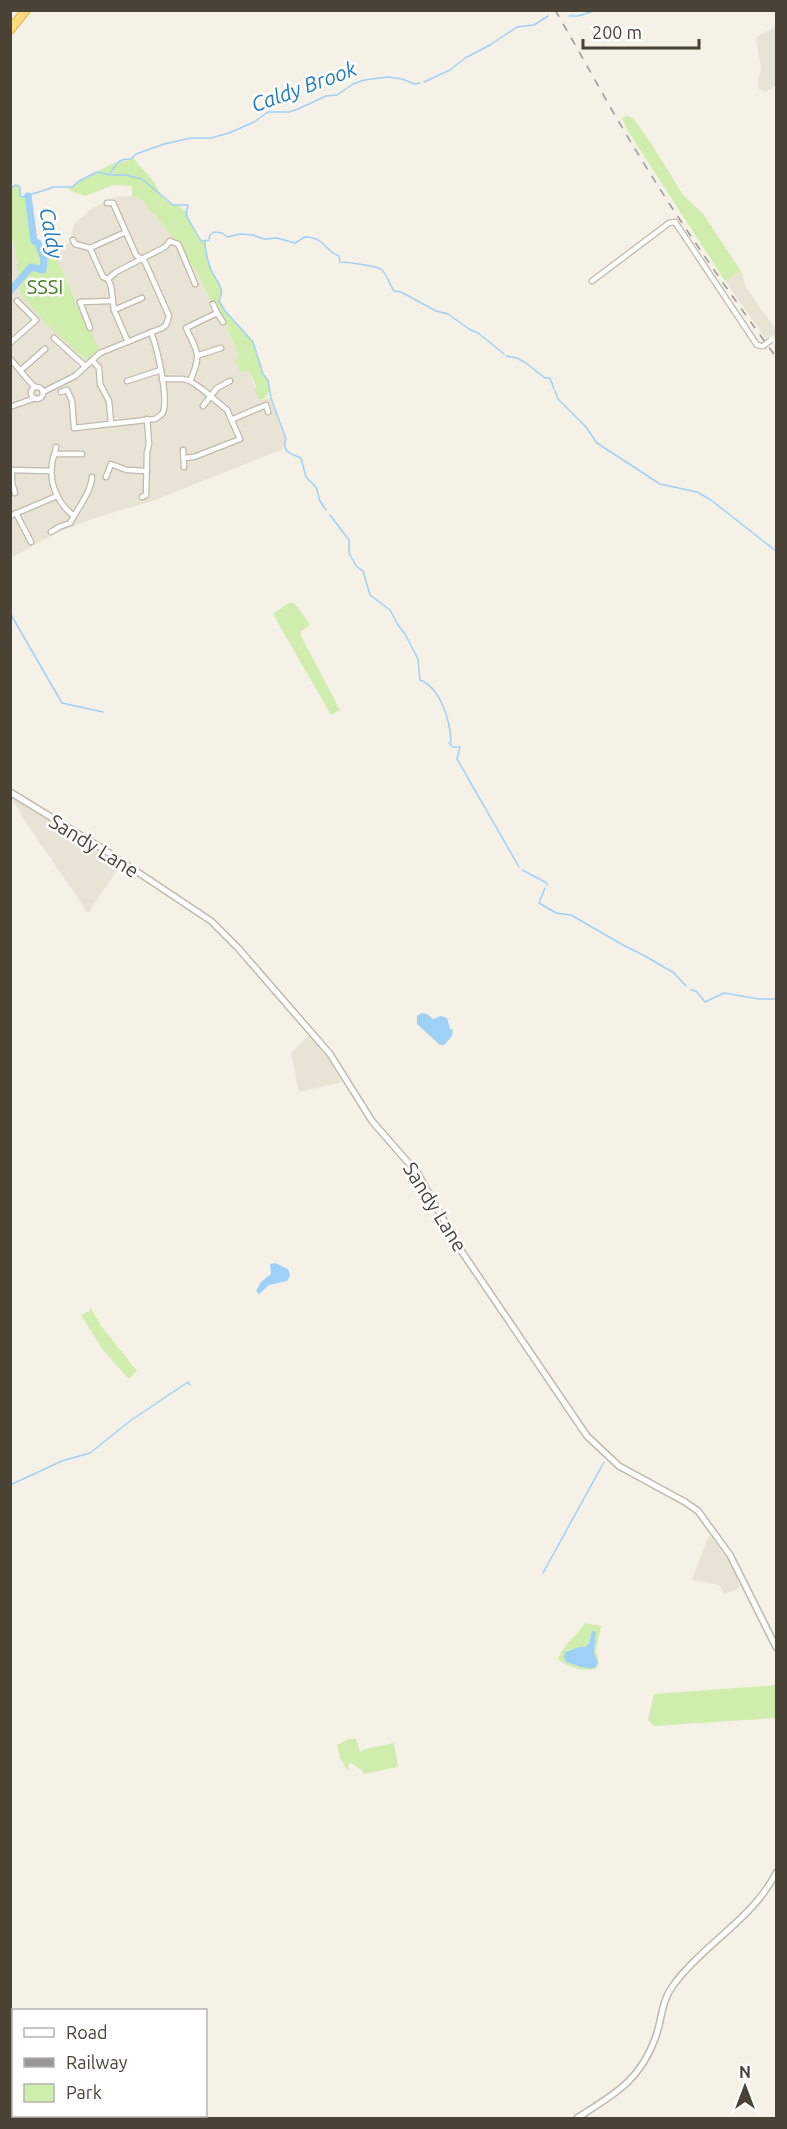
<svg xmlns="http://www.w3.org/2000/svg" width="787" height="2129" font-family="Ubuntu,sans-serif">
<style>
.residential{fill:#e9e3d5}
.green{fill:#cfedad;fill-rule:evenodd}
.water{fill:#9fd1f7}
.lines{fill:none;stroke-linecap:round;stroke-linejoin:round}
.stream{stroke:#9fd1f7;stroke-width:1.5}
.river{stroke:#9fd1f7;stroke-width:7}
.minor-casing{stroke:#c1b9a9;stroke-width:7}
.tertiary-casing{stroke:#c1b9a9;stroke-width:8}
.trunk-casing{stroke:#eba82c;stroke-width:10}
.minor{stroke:#fff;stroke-width:4.5}
.tertiary{stroke:#fff;stroke-width:5}
.trunk{stroke:#ffda7f;stroke-width:8}
.rail{stroke:#979797;stroke-width:1.5;stroke-dasharray:8 8;stroke-linecap:butt}
.minor-bridge-casing{stroke:#c1b9a9;stroke-width:7;stroke-linecap:butt}
.minor-bridge{stroke:#fff;stroke-width:4.5}
.labels{text-anchor:middle;stroke-width:5;stroke-linejoin:round;paint-order:stroke}
.park-label{font-size:20px;fill:#458123;stroke:#fff}
.street-label{font-size:20px;fill:#494235;stroke:#fff}
.water-label{font-size:21px;font-style:italic;fill:#247bbf;stroke:#fff}
</style>
<rect width="100%" height="100%" fill="#f5f1e7"/>
<g class="residential">
<polygon points="776,26 776,85 765,92 759,89 758,80 761,68 756,38"/>
<polygon points="132,196 143,201 150,211 156,215 171,236 181,243 187,260 195,269 209,298 212,303 216,302 237,351 241,373 248,369 260,400 270,398 285,439 283,449 155,500 98,517 58,532 11,558 10,238 15,247 20,293 88,330 55,255 70,242 74,224 91,209 115,197"/>
<polygon points="741,271 746,287 776,330 776,335 765,338 725,281"/>
<polygon points="10,795 120,866 88,913 23,818"/>
<polygon points="309,1035 329,1060 342,1082 299,1092 291,1054"/>
<polygon points="709,1535 722,1551 735,1571 740,1588 724,1594 720,1585 692,1580"/>
</g>
<g class="green">
<polygon points="627,116 634,119 649,140 683,195 704,215 741,271 725,281 628,131 622,118"/>
<path d="M133 157C139 167 149 174 155 184 159 193 165 205 178 205L187 213 198 238 205 241C206 250 208 262 211 270 216 281 226 288 219 301L225 311 253 342 263 374 268 380 270 391 265 398 260 400C258 395 253 394 256 386L249 370 241 373 235 360 238 356 237 351 216 302 212 303 195 269 187 260 181 244 171 236 156 216 150 211 143 201 132 196V186L114 185 85 196 71 191 68 187H72L79 181 116 162 110 175H112L117 163 130 160Z"/>
<polygon points="16,185 20,187 20,196 28,196 34,241 38,243 44,259 55,255 88,330 90,330 99,349 86,360 47,325 20,293 15,247 11,238 10,188"/>
<polygon points="289,603 294,603 309,623 309,626 301,631 301,636 340,710 331,715 273,614"/>
<polygon points="90,1307 101,1326 137,1371 129,1379 103,1350 81,1315 89,1311"/>
<path d="M585 1623 601 1626 596 1651 599 1663 595 1669C580 1671 570 1668 558 1659 563 1644 577 1636 585 1623ZM592 1631 596 1634 594 1653 597 1659 588 1668 566 1662 567 1650 585 1647 589 1643Z"/>
<polygon points="776,1685 776,1718 654,1726 648,1720 654,1694"/>
<polygon points="349,1739 356,1739 360,1752 365,1749 394,1743 398,1767 363,1774 363,1771 349,1762 348,1771 340,1758 337,1745"/>
</g>
<g class="water">
<polygon points="421,1013 427,1014 433,1019 441,1016 447,1018 450,1029 453,1030 452,1036 444,1045 440,1045 417,1024 417,1016"/>
<polygon points="275,1263 288,1269 290,1276 287,1281 269,1285 259,1294 256,1291 261,1282 271,1274 270,1264"/>
<path d="M592 1631 596 1632 594 1653 598 1662 596 1667C587 1671 575 1664 566 1662L564 1657 565 1652 579 1647H585L589 1643Z"/>
</g>
<g class="lines">
<g class="stream">
<polyline points="569,16 578,16 597,10"/>
<polyline points="424,82 450,70 465,58 490,45 517,27 534,25 548,16"/>
<path d="M112 175H126L142 179 173 205H188L186 215 201 241 209 240 210 235 214 232 222 233 227 237 240 234 253 235 264 239 277 238 295 243 305 237C327 238 323 250 339 256L340 262C347 262 378 266 382 270 386 273 390 285 394 291L401 292 436 311 448 314 469 329 478 333 504 354"/>
<path d="M10 188 16 185 20 187V196L23 197 54 187H72L79 181 97 172 110 175C116 164 117 159 131 159L136 154 164 144 191 138H211L229 133 254 122 268 112H289L298 109 326 96 337 95 353 84 364 80 388 77 402 79 415 84 420 83"/>
<path d="M205 241C205 250 208 262 211 270 216 281 226 288 219 301L225 311 253 342 263 374 268 380 271 398 286 439C281 452 291 454 301 458L306 477 316 487 320 501 326 510"/>
<polyline points="506,356 517,358 526,363 545,378 550,378 554,389"/>
<polyline points="555,391 558,399 586,427 597,443 660,484 697,492 711,500 776,551"/>
<path d="M330 515 349 540V553L356 566 363 571 370 595 390 610 398 625 405 634 418 659 420 680C441 688 450 721 451 741L449 743 453 747H460L457 759 519 867"/>
<polyline points="10,613 62,703 103,712"/>
<polyline points="522,870 547,883 547,885"/>
<polyline points="545,888 539,903 556,913 571,915 623,945 645,956 674,973 686,986"/>
<polyline points="691,990 696,991 705,1002 724,993 759,999 776,999"/>
<polyline points="10,1485 62,1461 90,1453 130,1421 188,1382 190,1385"/>
<polyline points="543,1573 604,1462"/>
</g>
<polyline class="river" points="10,291 31,267 43,270 44,259 38,243 34,241 28,196"/>
<defs>
<g id="minor">
<polyline points="73,240 75,244 90,248 103,277 108,279"/>
<polyline points="90,248 126,232"/>
<polyline points="592,281 669,223 675,222 757,345 763,346"/>
<polyline points="114,310 142,298"/>
<polyline points="217,313 223,322"/>
<polyline points="90,328 80,302 111,301"/>
<polyline points="54,338 85,366"/>
<polyline points="128,342 114,310 111,286 108,279 116,272 165,247 170,241 178,244 180,248 195,284"/>
<polyline points="10,343 36,320 17,301"/>
<polyline points="199,355 221,348"/>
<path d="M10 359C19 368 25 378 35 387"/>
<polyline points="92,360 99,368 100,384 109,401 111,423"/>
<polyline points="21,370 45,349"/>
<polyline points="162,379 183,379 190,381 202,389 227,410 240,439 194,457 184,458"/>
<polyline points="127,381 161,370"/>
<path d="M190 381C202 354 198 353 186 328L217 313 213 304"/>
<circle cx="37" cy="393" r="6"/>
<polyline points="43,392 75,376 100,353 162,328 166,325 169,316 145,262 136,255 113,203 107,203"/>
<path d="M61 392 67 390 72 401 74 428 155 419C160 416 164 414 164 408 167 392 157 347 151 332"/>
<polyline points="203,406 217,388 230,381"/>
<polyline points="10,407 35,398"/>
<polyline points="233,419 266,405 268,412"/>
<path d="M56 447C55 454 52 459 52 465 49 484 59 505 74 516 81 504 91 491 92 477"/>
<polyline points="183,450 184,467"/>
<polyline points="55,454 82,454"/>
<polyline points="10,470 51,471"/>
<polyline points="12,470 12,483 15,493"/>
<polyline points="106,477 111,464 127,470 147,471"/>
<polyline points="142,497 146,495 147,452 149,444 147,419"/>
<polyline points="16,513 31,542"/>
<polyline points="10,516 57,496"/>
<polyline points="51,532 59,527 70,523 74,516"/>
</g>
<g id="tertiary">
<polyline points="10,792 103,849 211,921 238,948 330,1054 372,1121 418,1174 460,1249 587,1436 619,1466 685,1502 698,1511 730,1555 776,1647"/>
<path d="M577 2118C613 2095 639 2082 655 2039 662 2021 661 2002 672 1987 702 1945 753 1919 776 1873"/>
</g>
<polyline id="trunk" points="10,30 26,10"/>
</defs>
<use href="#minor" class="minor-casing"/>
<use href="#tertiary" class="tertiary-casing"/>
<use href="#trunk" class="trunk-casing"/>
<use href="#minor" class="minor"/>
<use href="#tertiary" class="tertiary"/>
<use href="#trunk" class="trunk"/>
<path class="rail" d="M555 10C584 59 610 109 640 157 682 226 729 292 776 357"/>
<defs>
<polyline id="minor-bridge" points="763,346 771,340"/>
</defs>
<use href="#minor-bridge" class="minor-bridge-casing"/>
<use href="#minor-bridge" class="minor-bridge"/>
</g>
<g class="labels">
<g class="park-label">
<text x="45" y="294">SSSI</text>
</g>
<g class="street-label">
<text transform="translate(94 846) rotate(32)" y="7">Sandy Lane</text>
<text transform="translate(435 1207) rotate(58)" y="7">Sandy Lane</text>
</g>
<g class="water-label">
<text transform="translate(304 87) rotate(-20)" y="7">Caldy Brook</text>
<text transform="translate(51 233) rotate(79)" y="7">Caldy</text>
</g>
</g>
<rect width="787" height="2129" fill="none" stroke="#494235" stroke-width="24"/>
<rect x="12" y="2009" width="195" height="108" fill="#ffffff" stroke="#b6b3ae" stroke-width="1.5"/>
<rect x="24" y="2028" width="30" height="9" fill="#ffffff" stroke="#b6b3ae" stroke-width="1.5"/>
<text x="66" y="2039" font-size="18" fill="#494235">Road</text>
<rect x="24" y="2058" width="30" height="9" fill="#979797" stroke="#b6b3ae" stroke-width="1.5"/>
<text x="66" y="2069" font-size="18" fill="#494235">Railway</text>
<rect x="24" y="2084" width="30" height="18" fill="#cfedad" stroke="#b6b3ae" stroke-width="1.5"/>
<text x="66" y="2099" font-size="18" fill="#494235">Park</text>
<g transform="translate(745 2087)" stroke="#ffffff" stroke-width="4.5" paint-order="stroke">
<path d="M0-4.5L10 22L0 15L-10 22Z" fill="#494235"/>
<text y="-9" font-size="16" font-weight="bold" text-anchor="middle" fill="#494235">N</text>
</g>
<path d="M583 39v9h116v-9" fill="none" stroke="#494235" stroke-width="3"/>
<text x="592" y="39" font-size="18" fill="#494235" stroke="#ffffff" stroke-width="4.5" paint-order="stroke">200 m</text>
</svg>
